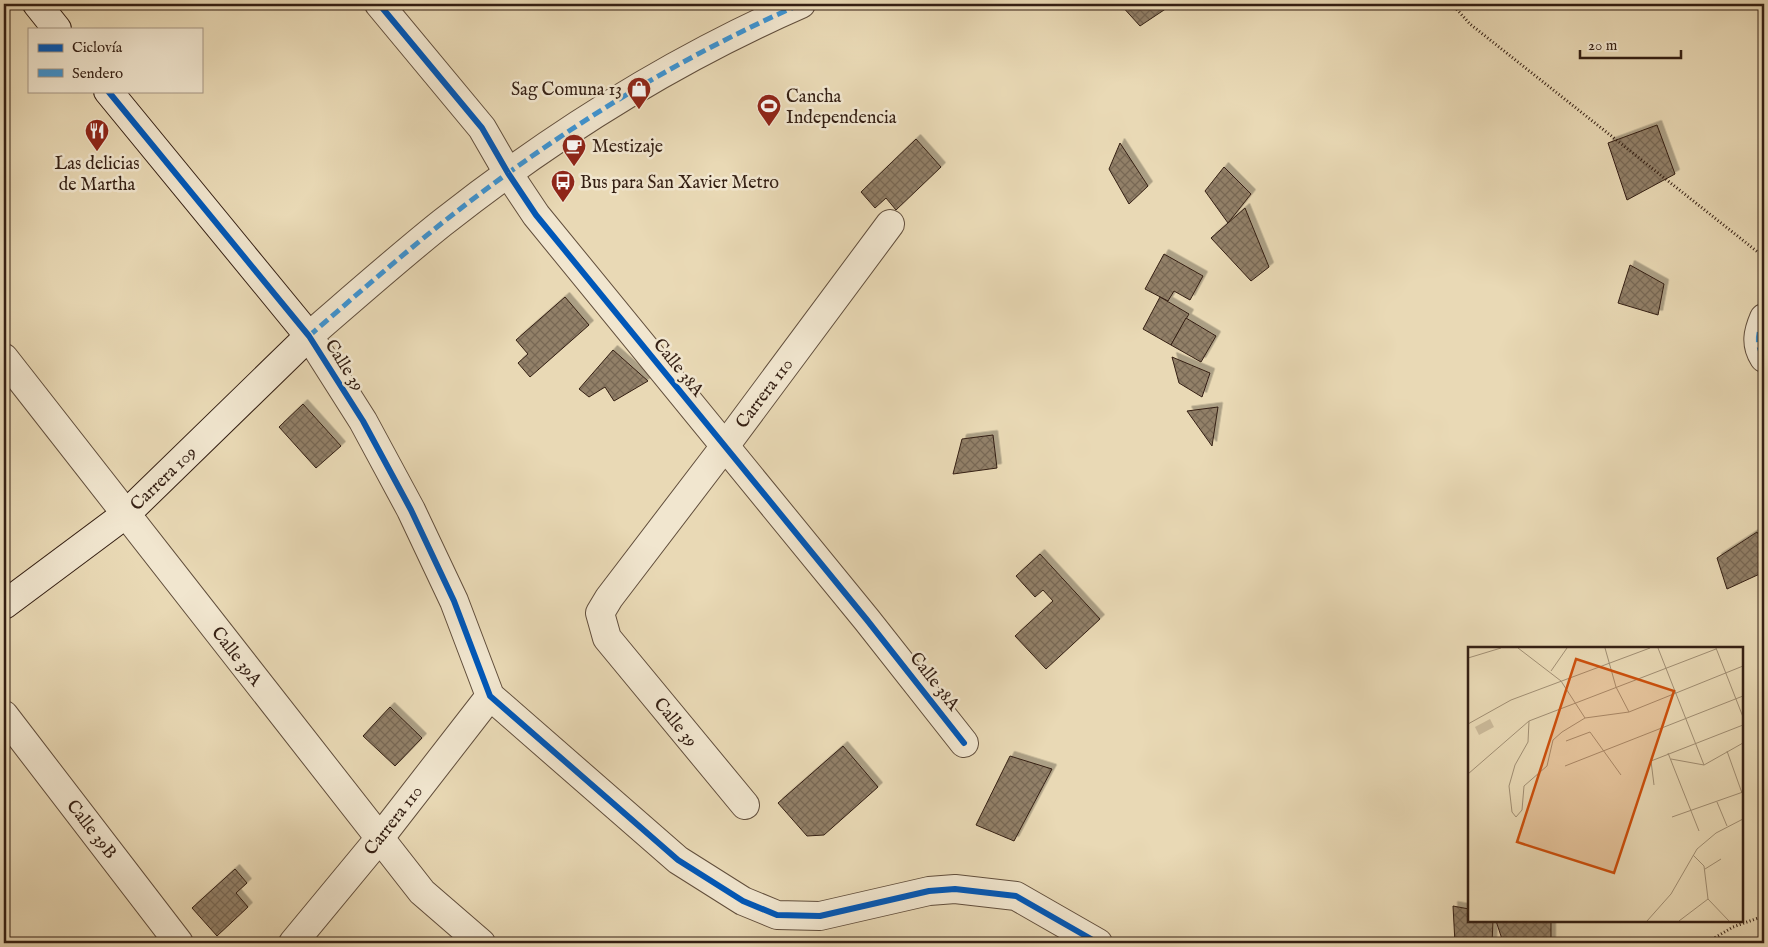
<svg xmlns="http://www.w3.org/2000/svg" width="1768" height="947" font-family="'IM FELL English',serif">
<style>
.building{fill:url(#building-cross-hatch);stroke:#341f13;filter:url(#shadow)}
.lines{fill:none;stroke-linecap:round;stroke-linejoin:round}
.street-casing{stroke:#614e3c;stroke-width:30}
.secondary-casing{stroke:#341f13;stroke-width:30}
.path{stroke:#341f13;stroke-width:3;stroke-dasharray:1 2.5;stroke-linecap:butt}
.street{stroke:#f1e6cf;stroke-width:28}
.secondary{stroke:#f1e6cf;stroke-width:28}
.quiet{stroke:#3d94d3;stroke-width:5;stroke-dasharray:10 5;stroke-linecap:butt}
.cycleway-casing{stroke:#f1e6cf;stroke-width:9}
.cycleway{stroke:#0057b8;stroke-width:6}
.labels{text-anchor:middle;stroke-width:5;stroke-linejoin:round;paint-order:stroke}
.poi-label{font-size:18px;fill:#341f13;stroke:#f1e6cf;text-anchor:start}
.street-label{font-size:18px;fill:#341f13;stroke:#f1e6cf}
.inset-road{fill:none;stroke:#a18f74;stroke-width:1}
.view{fill:#cd500d;fill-opacity:0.15;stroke:#cd500d;stroke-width:2.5}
.inset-edge{fill:none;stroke:#341f13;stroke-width:2.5}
</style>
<defs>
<pattern id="building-cross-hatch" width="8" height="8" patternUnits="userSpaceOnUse" patternTransform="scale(1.25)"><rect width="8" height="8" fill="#928067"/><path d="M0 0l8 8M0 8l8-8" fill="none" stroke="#786854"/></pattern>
<filter id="shadow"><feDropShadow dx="4.5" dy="-4.5" stdDeviation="0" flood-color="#0004"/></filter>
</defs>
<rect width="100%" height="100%" fill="#e9d9b5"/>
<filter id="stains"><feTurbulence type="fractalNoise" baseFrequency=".004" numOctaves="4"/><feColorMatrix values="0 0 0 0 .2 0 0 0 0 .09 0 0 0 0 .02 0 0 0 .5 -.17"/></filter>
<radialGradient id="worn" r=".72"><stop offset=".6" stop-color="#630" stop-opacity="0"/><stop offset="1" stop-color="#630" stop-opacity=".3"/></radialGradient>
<g class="building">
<polygon points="1120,4 1164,4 1167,8 1140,26"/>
<polygon points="1657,125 1675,174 1627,200 1608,143"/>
<polygon points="916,139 941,167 896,210 886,198 875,208 861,192"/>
<polygon points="1120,143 1148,186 1129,204 1109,169"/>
<polygon points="1224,167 1251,194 1228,223 1205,191"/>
<polygon points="1245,208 1269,267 1251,281 1211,238"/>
<polygon points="1164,254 1203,276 1190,300 1174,291 1168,301 1145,289"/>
<polygon points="1630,265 1664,284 1658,315 1618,303"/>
<polygon points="565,297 589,325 530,377 518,363 528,354 516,340"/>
<polygon points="1160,297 1189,314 1171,345 1143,329"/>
<polygon points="1186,318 1216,336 1201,362 1171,345"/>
<polygon points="613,350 648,381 614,401 605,387 589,397 579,389"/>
<polygon points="1172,357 1210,373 1202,397 1179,383"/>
<polygon points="303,404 341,446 316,468 279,427"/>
<polygon points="1218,407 1212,446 1187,411"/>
<polygon points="993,435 997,468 953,474 962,439"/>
<polygon points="1757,532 1764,543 1764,572 1727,589 1717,558"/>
<polygon points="1040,554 1100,619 1046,669 1015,636 1053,601 1043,590 1035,597 1016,576"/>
<polygon points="390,707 422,738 395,766 363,736"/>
<polygon points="843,746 878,787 824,835 807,836 778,803"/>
<polygon points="1010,756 1052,769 1014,841 976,825"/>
<polygon points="235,869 247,883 236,893 248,907 217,936 192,908"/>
<polygon points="1453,906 1469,909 1469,921 1493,921 1492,943 1455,943"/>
<polygon points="1496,921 1551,921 1551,943 1502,939"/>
</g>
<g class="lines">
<defs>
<g id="street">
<polyline points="379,4 482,128 508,173 536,215 867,620 964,743"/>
<path d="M801 4C673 60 552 136 442 223 397 259 353 298 309 336L363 421 411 510 454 601 490 696 678 860 743 901 777 915 820 916 929 891 955 889 1016 896 1098 943"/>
<path d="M1764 318C1758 332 1755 344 1764 358"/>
<polyline points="4,358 422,892 481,943"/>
<polyline points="4,715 179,943"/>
<polyline points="745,805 607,638 600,613 609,598 725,446 890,224"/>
<polyline points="293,943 379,839 490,696"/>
</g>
<g id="secondary">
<polyline points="37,4 57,29"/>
<polyline points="4,605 126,514 309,336 108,91"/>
</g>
</defs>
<use href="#street" class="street-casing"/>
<use href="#secondary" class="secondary-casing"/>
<g class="path">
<polyline points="1452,4 1470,24 1764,257"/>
<polyline points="1706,943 1733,927 1764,916"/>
</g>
<use href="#street" class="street"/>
<use href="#secondary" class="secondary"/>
<g class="quiet">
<path d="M1764 318C1758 332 1755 344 1764 358"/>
<path d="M309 336C353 298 397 259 442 223 552 136 673 60 801 4"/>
</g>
<defs>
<g id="cycleway">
<polyline points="379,4 482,128 508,173 536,215 867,620 964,743"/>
<polyline points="108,91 309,336 363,421 411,510 454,601 490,696 678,860 743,901 777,915 820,916 929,891 955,889 1016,896 1098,943"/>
</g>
</defs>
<use href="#cycleway" class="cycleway-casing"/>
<use href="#cycleway" class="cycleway"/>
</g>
<defs>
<symbol id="shop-pin" viewBox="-11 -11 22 30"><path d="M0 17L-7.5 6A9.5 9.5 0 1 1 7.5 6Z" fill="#8f2418" stroke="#f1e6cf"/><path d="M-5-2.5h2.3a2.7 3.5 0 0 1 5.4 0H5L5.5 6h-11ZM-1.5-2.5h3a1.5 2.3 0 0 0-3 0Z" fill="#fff"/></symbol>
<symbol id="stadium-pin" viewBox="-11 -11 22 30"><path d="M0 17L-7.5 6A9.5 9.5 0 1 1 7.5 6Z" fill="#8f2418" stroke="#f1e6cf"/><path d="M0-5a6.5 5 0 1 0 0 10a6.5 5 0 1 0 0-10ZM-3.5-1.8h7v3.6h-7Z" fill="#fff"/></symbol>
<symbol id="restaurant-pin" viewBox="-11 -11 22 30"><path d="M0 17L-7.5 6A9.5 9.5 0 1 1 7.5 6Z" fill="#8f2418" stroke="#f1e6cf"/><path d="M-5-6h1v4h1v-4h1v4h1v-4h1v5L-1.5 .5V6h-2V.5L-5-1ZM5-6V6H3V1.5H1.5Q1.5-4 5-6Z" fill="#fff"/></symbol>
<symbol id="cafe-pin" viewBox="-11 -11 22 30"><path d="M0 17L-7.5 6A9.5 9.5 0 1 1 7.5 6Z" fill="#8f2418" stroke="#f1e6cf"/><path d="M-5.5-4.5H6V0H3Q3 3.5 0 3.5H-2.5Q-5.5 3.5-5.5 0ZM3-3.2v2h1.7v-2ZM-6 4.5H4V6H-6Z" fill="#fff"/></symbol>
<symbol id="bus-pin" viewBox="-11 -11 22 30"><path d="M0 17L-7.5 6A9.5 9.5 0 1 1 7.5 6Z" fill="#8f2418" stroke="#f1e6cf"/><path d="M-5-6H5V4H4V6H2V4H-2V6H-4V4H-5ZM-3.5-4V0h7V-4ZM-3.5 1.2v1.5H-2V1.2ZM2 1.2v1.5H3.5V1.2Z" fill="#fff"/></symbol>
</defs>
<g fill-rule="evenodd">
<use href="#shop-pin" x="625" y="75" width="28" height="38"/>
<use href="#stadium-pin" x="755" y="92" width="28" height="38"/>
<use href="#restaurant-pin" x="83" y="117" width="28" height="38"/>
<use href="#cafe-pin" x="560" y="132" width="28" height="38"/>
<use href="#bus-pin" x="549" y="168" width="28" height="38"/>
</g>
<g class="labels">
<g class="poi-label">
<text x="622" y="95" text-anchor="end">Sag Comuna 13</text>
<text x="786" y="102">Cancha<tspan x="786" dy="21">Independencia</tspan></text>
<text x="592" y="152">Mestizaje</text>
<text x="97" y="169" text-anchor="middle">Las delicias<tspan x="97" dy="21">de Martha</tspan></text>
<text x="580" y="188">Bus para San Xavier Metro</text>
</g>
<g class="street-label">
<text transform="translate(345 365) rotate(58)" y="6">Calle 39</text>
<text transform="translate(679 367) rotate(51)" y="6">Calle 38A</text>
<text transform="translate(764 393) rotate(-53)" y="6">Carrera 110</text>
<text transform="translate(163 478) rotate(-44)" y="6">Carrera 109</text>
<text transform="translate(237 656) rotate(52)" y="6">Calle 39A</text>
<text transform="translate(935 681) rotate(52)" y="6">Calle 38A</text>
<text transform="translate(676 722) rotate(51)" y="6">Calle 39</text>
<text transform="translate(393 820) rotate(-52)" y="6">Carrera 110</text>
<text transform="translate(92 829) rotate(52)" y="6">Calle 39B</text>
</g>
</g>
<g transform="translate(1468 647)">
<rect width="275" height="275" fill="#e9d9b5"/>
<path d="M22 72 26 80 11 88 7 80Z" fill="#cab999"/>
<path class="inset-road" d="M50 1 93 34 117 71M137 1 148 40 161 65M190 1 236 118M248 1 275 70M0 11 33 1M83 24 99 1M61 74 60 95 47 118 41 139 44 165 48 170 54 163 56 139 79 119 85 93 94 85 117 71 161 65 275 19M0 77 43 53 182 1M98 94 122 85 153 128M259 104 274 146M200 106 231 184M203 112 236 118 275 96M97 119 275 49M0 127 61 74 248 2M186 138 183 114 275 78M249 155 259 179M204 170 275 145M225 208 236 219 240 252M237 222 253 212M240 252 261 274M179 274 203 247 229 202 248 186 275 172M211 274 240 252"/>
<path class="view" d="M108 12 206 44 146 226 49 195Z"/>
<rect width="275" height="275" class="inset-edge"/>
</g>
<rect width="1768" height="947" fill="none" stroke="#e9d9b5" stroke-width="20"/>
<rect x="5" y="5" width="1758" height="937" fill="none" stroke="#341f13" stroke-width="2.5"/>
<rect x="10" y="10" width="1748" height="927" fill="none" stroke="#341f13"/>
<rect x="28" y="28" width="175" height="65" fill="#f1e6cf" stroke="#a59684"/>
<rect x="38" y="44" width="25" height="8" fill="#0057b8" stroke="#a59684"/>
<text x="72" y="52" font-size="15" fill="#341f13">Ciclovía</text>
<rect x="38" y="69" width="25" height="8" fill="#3d94d3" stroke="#a59684"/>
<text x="72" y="78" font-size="15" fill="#341f13">Sendero</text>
<path d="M1580 50v8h101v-8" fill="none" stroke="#341f13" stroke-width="2.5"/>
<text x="1588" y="50" font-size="15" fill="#341f13" stroke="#f1e6cf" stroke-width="4" paint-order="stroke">20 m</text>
<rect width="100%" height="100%" filter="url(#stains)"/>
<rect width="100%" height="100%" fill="url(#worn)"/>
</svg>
